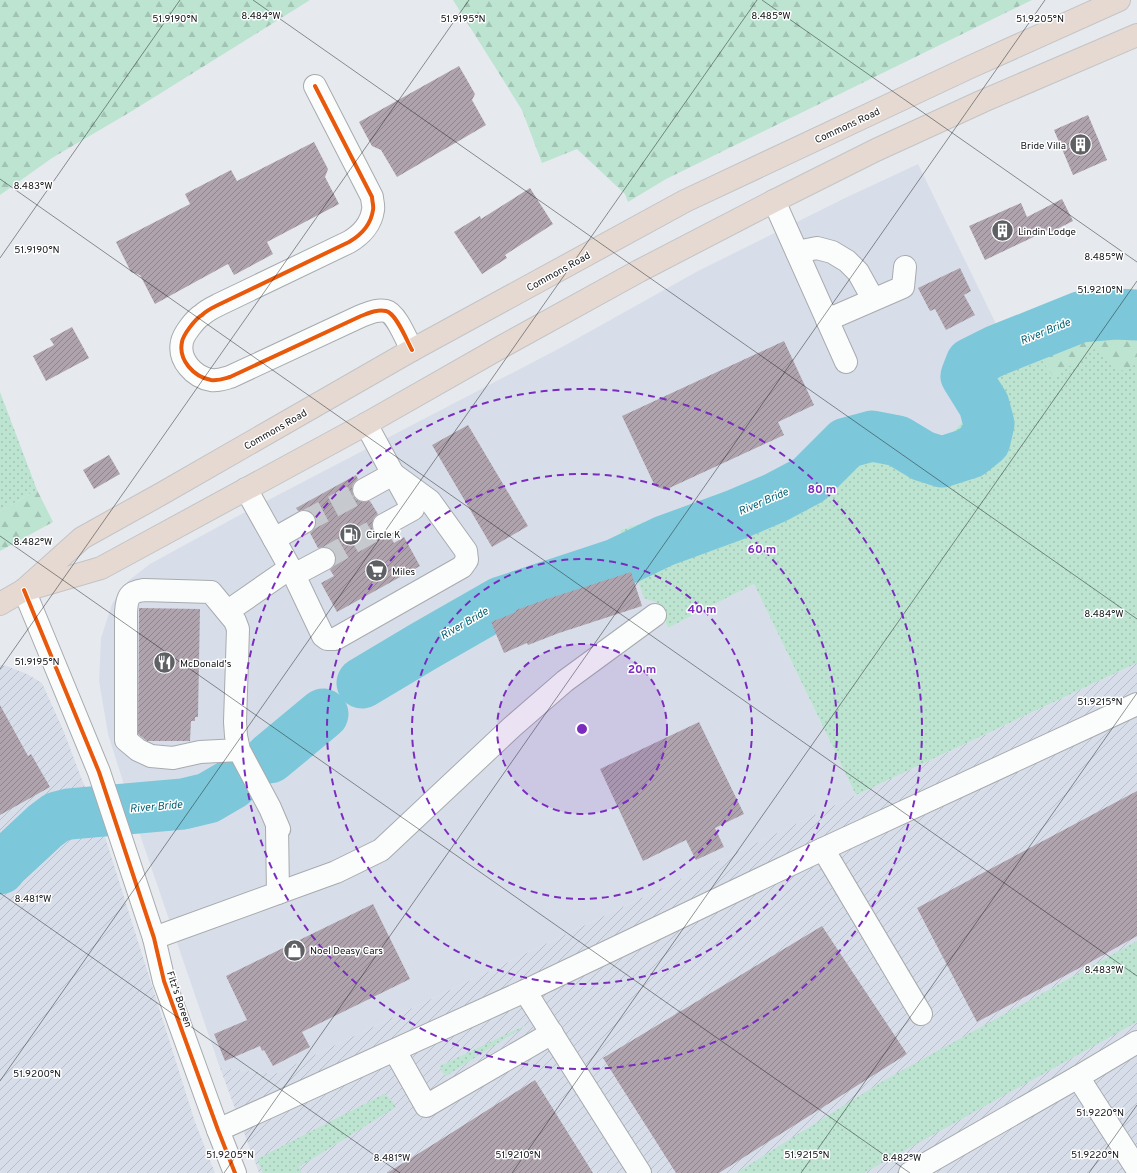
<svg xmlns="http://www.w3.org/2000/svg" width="1137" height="1173" font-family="Overpass,sans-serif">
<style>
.built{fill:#d8dee9}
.industrial{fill:url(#industrial-furrows)}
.grass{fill:url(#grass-dots)}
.forest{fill:url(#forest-firs)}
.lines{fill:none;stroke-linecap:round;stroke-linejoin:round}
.river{stroke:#7cc8da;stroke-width:51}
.building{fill:url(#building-hatch)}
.minor-tunnel{stroke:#c6c9ce;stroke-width:22;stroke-dasharray:22 11;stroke-linecap:butt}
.minor-casing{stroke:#a8abae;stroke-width:24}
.highway-casing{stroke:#c3c4c6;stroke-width:24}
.minor{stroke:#fbfcfc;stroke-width:22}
.highway{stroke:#e5d9d2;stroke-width:22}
.cycleway-casing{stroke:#fff;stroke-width:6}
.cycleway{stroke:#e8590c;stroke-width:4}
.ticks{fill:none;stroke:#141619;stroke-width:1;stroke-opacity:0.45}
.ring{fill:none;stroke:#7b2cbf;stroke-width:2;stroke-dasharray:7 5}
.labels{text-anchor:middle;stroke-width:3;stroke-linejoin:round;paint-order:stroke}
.street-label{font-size:10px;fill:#141619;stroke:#fff}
.poi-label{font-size:10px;fill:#141619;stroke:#fff;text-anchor:start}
.water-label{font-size:11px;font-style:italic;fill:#046273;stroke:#fff}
.ticks-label{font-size:10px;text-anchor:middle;fill:#141619;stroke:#fff;stroke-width:3;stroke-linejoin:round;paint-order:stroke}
.centre{fill:#7b2cbf;stroke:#fff;stroke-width:2}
.ring-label{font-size:12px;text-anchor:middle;font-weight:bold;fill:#7b2cbf;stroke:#fff;stroke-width:3;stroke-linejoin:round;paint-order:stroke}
</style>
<defs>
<pattern id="industrial-furrows" width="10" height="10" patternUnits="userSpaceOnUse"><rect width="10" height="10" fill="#d8dee9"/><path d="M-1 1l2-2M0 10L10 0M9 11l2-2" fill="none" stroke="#b8bec7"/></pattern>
<pattern id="grass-dots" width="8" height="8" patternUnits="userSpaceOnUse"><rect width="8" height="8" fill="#bce4d1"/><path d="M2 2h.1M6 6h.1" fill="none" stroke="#a1c3b3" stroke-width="1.8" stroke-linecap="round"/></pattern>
<pattern id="forest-firs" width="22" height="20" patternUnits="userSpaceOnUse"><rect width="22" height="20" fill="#bce4d1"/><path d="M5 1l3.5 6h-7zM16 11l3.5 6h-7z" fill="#a1c3b3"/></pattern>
<pattern id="building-hatch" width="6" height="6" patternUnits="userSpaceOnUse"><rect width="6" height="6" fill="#afa4ae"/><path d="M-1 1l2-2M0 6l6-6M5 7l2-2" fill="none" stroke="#8d858d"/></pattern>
</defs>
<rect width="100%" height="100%" fill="#e6e9ee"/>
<polygon class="built" points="918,164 1000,332 959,353 952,378 971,413 950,435 932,440 904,417 847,427 767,482 620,530 658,603 668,628 754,584 856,795 275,1074 220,1068 137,826 108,734 99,681 101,638 112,604 128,581 150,564 236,517 562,347 698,271 843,199"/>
<g class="industrial">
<polygon points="1137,663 1137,1173 259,1173 220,1068 275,1074 856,795"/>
<polygon points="0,665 7,666 27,674 42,683 64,732 82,780 100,821 195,1122 215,1173 0,1173"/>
</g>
<g class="grass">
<polygon points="1137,291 1137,663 856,795 754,584 668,628 658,603 644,598 620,530 767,482 847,427 904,417 932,440 950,435 971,413 952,378 959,353 1000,332 1087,294"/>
<polygon points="0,392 37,490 0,511"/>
<polygon points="1137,941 1137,1022 864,1173 736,1173 883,1081"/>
<polygon points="530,1023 446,1076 441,1071 440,1066"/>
<polygon points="384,1094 391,1099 396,1107 299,1167 302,1173 263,1173 257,1159"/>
</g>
<g class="forest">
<polygon points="0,0 310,0 132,111 52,158 0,195"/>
<polygon points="453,0 1032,0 666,179 628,202 625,194 577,149 542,163 522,110"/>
<polygon points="1137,298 1137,364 1118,372 1096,348 1054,377 1024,336 1084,300"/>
<polygon points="37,490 53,522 0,551 0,511"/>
</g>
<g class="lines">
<g class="river">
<polyline points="362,683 424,646 501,602 616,564 664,541 735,515 775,498 809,480 846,443 872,436 898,441 923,456 942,462 970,453 985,441 989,424 984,405 966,376 971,363 995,351 1080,317 1115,314 1137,315"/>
<polyline points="270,758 323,714"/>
<polyline points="0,869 4,864 45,826 57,817 69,814 183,804 208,798 232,784"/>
</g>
</g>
<g class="building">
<polygon points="459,66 475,94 472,100 486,125 397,177 381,150 372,146 359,122"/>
<polygon points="1088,115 1107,160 1073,175 1054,130"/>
<polygon points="314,142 328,169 325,177 339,204 267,242 273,254 234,275 228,264 155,304 140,275 131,272 116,242 190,204 185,194 231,170 237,181"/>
<polygon points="530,188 553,224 505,255 507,258 482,274 454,232 480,216 481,219"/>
<polygon points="1062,199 1073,221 1049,233 1048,230 985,260 969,226 1021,203 1027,217"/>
<polygon points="960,268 971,291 964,295 975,315 946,330 935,309 930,311 918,288"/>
<polygon points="72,327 89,358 46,381 33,356 54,345 50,339"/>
<polygon points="784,341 814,405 778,422 784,435 665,490 655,486 622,416"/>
<polygon points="468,425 528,526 492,547 432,445"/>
<polygon points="109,455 120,474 94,489 83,470"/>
<polygon points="356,475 358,479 353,484 352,489 353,496 357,500 363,502 370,501 378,514 374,518 372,524 373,531 377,535 383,537 390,536 394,543 404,537 420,566 337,612 321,583 334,576 330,570 335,565 336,560 335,553 330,548 325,547 318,548 310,533 315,528 316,522 315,516 310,511 304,510 298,511 296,508"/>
<polygon points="631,572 642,606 559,633 528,645 527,643 504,653 491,622 516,612 516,610 547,599"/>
<polygon points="139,608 200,609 198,717 195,717 195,721 191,721 190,741 147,741 138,734"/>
<polygon points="0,705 28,756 31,754 50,787 0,815"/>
<polygon points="699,722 744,814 715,828 724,847 696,860 686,840 643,861 600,769"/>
<polygon points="1137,791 1137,936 1087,964 977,1022 917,908"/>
<polygon points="373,904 410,979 302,1032 310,1047 273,1066 264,1050 262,1051 260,1046 225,1061 214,1034 247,1020 226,976"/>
<polygon points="822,926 907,1054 719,1173 676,1173 603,1058"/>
<polygon points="535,1080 593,1173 387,1173 437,1142"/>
</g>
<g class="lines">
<g class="minor-tunnel">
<polyline points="304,522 364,490"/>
<polyline points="324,559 384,525"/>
</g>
<defs>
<g id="minor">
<path d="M315 86 372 197C372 201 374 206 373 210 371 224 361 235 349 242L220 304C214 307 207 310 202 315 195 319 183 335 182 342 178 360 194 377 211 380 218 381 223 379 230 377L361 316C369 313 377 309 386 311 396 313 407 341 412 350"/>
<polyline points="774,201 846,362"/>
<polyline points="797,252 817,248 832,252 847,261 858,272 873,299"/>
<polyline points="827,320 903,287 905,267"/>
<polyline points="246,489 274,539"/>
<polyline points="364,490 393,474 366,424"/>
<polyline points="304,522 274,539 294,575 323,636 327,639 335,639 462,567 467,560 466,551 430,501 393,474"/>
<polyline points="384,525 413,509 397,480"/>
<polyline points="294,575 324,559"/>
<polyline points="24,590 99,772 154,938 164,981 218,1130 235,1173"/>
<polyline points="228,611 290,568"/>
<polyline points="823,849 921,1014"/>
<polyline points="278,893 336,872 381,850 512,727 565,681 655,615"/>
<path d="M154 938 278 893 277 827 279 829 270 808 239 750 236 736 235 722 238 629 235 621 211 592 144 590C129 592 127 597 126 612V740L138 750 151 756 173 758 200 752 239 750"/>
<polyline points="525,991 640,1173"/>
<polyline points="395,1051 426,1106 552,1033"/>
<polyline points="1078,1077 1137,1169"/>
<polyline points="218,1130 525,991 823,849 1137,704"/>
<polyline points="910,1173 1078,1077 1137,1042"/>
</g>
<g id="highway">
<polyline points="29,589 101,568 366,424 503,346 639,271 774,201 876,150 983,101 1137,35"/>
<polyline points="0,604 24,590 82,538 161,494 412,350 685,201 968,68 1119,0"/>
</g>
</defs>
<use href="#minor" class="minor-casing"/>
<use href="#highway" class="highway-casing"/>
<use href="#minor" class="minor"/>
<use href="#highway" class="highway"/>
<defs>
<g id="cycleway">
<path d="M315 86 372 197C372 201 374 206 373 210 371 224 361 235 349 242L220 304C214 307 207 310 202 315 195 319 183 335 182 342 178 360 194 377 211 380 218 381 223 379 230 377L361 316C369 313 377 309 386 311 396 313 407 341 412 350"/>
<polyline points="24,590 99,772 154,938 164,981 218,1130 235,1173"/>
</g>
</defs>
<use href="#cycleway" class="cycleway-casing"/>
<use href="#cycleway" class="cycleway"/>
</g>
<path class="ticks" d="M253 0 1137 619M762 0 1137 262M0 179 1137 976M0 258 180 0M0 536 910 1173M0 669 469 0M0 893 400 1173M0 1081 757 0M224 1173 1045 0M512 1173 1137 281M801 1173 1137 693M1089 1173 1137 1105"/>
<circle cx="582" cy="729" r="85" fill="#7b2cbf" fill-opacity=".12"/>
<g class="ring">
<circle cx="582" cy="729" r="85"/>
<circle cx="582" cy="729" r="170"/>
<circle cx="582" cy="729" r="255"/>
<circle cx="582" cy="729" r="340"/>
</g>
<defs>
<symbol id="building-disc" viewBox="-11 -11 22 22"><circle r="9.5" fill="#5e6064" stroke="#fff"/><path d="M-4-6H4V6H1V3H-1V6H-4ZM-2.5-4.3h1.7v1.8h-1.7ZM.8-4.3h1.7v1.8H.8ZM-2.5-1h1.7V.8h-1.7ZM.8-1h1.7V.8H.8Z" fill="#fff"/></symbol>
<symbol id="fuel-disc" viewBox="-11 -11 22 22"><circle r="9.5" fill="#5e6064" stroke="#fff"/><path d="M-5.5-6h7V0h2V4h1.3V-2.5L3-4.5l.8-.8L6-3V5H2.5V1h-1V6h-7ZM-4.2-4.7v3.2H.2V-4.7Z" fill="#fff"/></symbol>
<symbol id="supermarket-disc" viewBox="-11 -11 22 22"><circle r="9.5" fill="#5e6064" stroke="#fff"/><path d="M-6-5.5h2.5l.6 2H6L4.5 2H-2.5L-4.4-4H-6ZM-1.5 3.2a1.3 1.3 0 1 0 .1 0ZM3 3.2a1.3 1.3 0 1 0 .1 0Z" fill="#fff"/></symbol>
<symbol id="restaurant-disc" viewBox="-11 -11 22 22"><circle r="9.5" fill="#5e6064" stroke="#fff"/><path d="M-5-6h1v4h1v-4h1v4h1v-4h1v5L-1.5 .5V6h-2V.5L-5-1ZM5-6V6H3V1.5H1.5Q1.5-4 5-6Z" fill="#fff"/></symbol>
<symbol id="shop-disc" viewBox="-11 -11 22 22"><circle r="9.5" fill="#5e6064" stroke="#fff"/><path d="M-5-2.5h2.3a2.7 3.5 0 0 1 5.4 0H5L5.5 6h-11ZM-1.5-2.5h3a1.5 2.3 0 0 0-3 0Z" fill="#fff"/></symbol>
</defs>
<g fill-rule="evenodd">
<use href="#building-disc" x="1068" y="132" width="25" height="25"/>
<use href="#building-disc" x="990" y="218" width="25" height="25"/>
<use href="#fuel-disc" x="338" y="522" width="25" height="25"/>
<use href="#supermarket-disc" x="364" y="558" width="25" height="25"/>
<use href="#restaurant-disc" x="152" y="650" width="25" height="25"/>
<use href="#shop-disc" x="282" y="938" width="25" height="25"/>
</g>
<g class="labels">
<g class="street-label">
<text transform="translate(847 125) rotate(-25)" y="4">Commons Road</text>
<text transform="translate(558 271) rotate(-29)" y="4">Commons Road</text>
<text transform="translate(275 429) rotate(-30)" y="4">Commons Road</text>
<text transform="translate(180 999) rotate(71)" y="4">Fitz's Boreen</text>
</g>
<g class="poi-label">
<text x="1066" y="149" text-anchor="end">Bride Villa</text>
<text x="1018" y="235">Lindin Lodge</text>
<text x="366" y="538">Circle K</text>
<text x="392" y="575">Miles</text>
<text x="180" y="667">McDonald's</text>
<text x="310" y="954">Noel Deasy Cars</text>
</g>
<g class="water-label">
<text transform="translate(1045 331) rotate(-22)" y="4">River Bride</text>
<text transform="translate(763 501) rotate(-23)" y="4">River Bride</text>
<text transform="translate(464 623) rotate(-30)" y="4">River Bride</text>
<text transform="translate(156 806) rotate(-5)" y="4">River Bride</text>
</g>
</g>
<g class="ticks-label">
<text x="261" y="19">8.484°W</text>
<text x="771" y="19">8.485°W</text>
<text x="175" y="22">51.9190°N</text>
<text x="463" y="22">51.9195°N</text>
<text x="1040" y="22">51.9205°N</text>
<text x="33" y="189">8.483°W</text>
<text x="37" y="253">51.9190°N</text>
<text x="1104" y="260">8.485°W</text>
<text x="1100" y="293">51.9210°N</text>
<text x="33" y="545">8.482°W</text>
<text x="1104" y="617">8.484°W</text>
<text x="37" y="665">51.9195°N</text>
<text x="1100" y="705">51.9215°N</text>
<text x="33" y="902">8.481°W</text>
<text x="1104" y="973">8.483°W</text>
<text x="37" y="1077">51.9200°N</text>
<text x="1100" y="1116">51.9220°N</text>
<text x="230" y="1158">51.9205°N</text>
<text x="518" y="1158">51.9210°N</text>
<text x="807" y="1158">51.9215°N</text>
<text x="1095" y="1158">51.9220°N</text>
<text x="392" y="1161">8.481°W</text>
<text x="902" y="1161">8.482°W</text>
</g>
<circle cx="582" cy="729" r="6" class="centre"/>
<g class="ring-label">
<text x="822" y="493">80 m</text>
<text x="762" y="553">60 m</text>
<text x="702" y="613">40 m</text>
<text x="642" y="673">20 m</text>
</g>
</svg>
